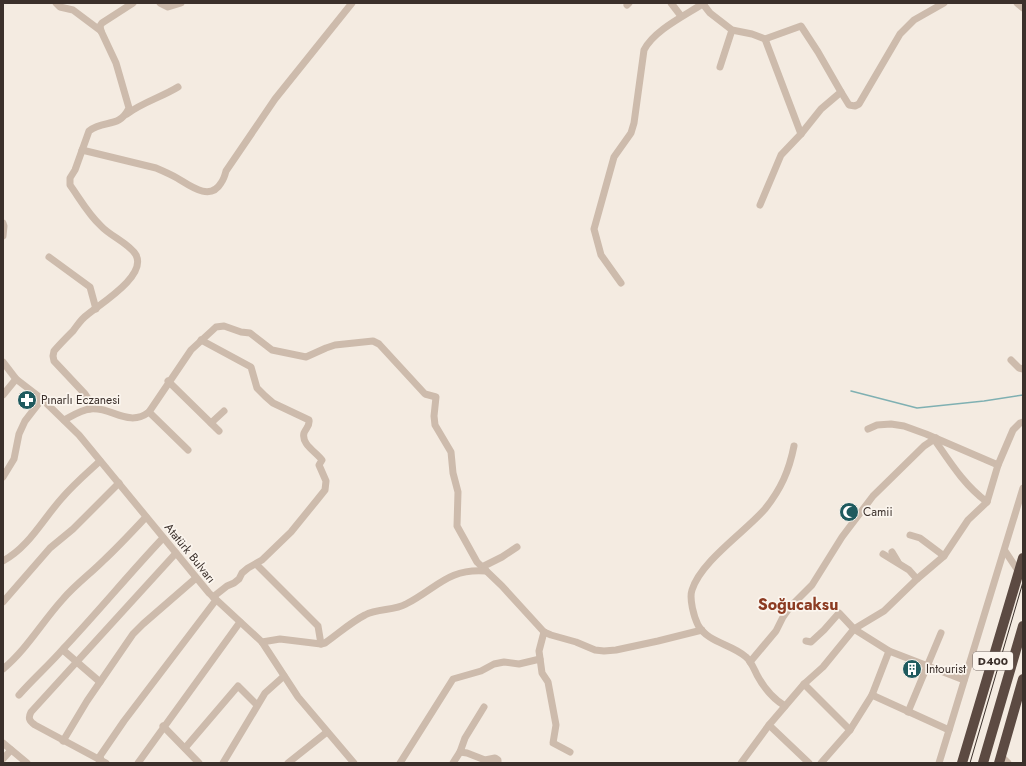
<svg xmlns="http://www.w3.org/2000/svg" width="1026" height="766" font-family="Jost,sans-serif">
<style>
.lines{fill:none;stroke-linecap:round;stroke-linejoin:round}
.stream{stroke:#7fb0b2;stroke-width:1.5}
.minor{stroke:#cdbbac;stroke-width:7}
.highway{stroke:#5c4a42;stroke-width:10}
.tram{stroke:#3b302b;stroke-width:1}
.labels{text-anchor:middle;stroke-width:3.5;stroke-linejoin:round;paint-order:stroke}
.shield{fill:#fbf5ee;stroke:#756b66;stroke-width:1}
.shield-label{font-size:11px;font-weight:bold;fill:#3b302b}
.poi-label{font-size:12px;fill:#3b302b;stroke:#fbf5ee;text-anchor:start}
.street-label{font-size:12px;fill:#3b302b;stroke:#fbf5ee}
.district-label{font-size:16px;font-weight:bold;fill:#8c3b22;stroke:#fbf5ee}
</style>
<rect width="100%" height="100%" fill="#f4ebe1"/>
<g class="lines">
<polyline class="stream" points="851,391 917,408 984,401 1023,395"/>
<g class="minor">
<path d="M56 3 60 7 73 10 101 31 116 63 129 108C119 129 104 119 89 131L75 170 70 178V185C80 199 88 214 101 226 110 236 130 244 136 255 147 276 100 304 87 315 81 319 77 326 73 331 66 338 60 344 54 351L53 356 54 361 85 394 89 400 90 409"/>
<polyline points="160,3 168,7 181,3"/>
<polyline points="671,3 681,16"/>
<polyline points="1017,3 1023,8"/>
<polyline points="703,4 710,13 732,30 752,34 765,39 801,134"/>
<polyline points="627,5 629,3"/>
<polyline points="101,31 100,26 102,23 133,3"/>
<polyline points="720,67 732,30"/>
<polyline points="841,92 849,105 855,106 859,104 900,34 914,20 944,3"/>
<path d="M127 114C143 102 162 97 178 87"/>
<path d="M82 150 156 168C163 171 170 174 177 178 189 185 210 202 221 183 224 179 225 175 226 171L275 99 352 3"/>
<polyline points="760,205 781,155 801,134 821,109 841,92 818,52 801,26 765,39"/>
<polyline points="3,223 4,226 3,236"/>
<polyline points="49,257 90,287 96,309"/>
<path d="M621 283 601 255 594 229 614 157 631 133 634 123 644 50C654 30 686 15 704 3"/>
<path d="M201 340 251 367 257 388 265 396 273 403 309 420C310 426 306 428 304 433 301 444 316 452 322 460L319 465 326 481 325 490 317 500 291 532 262 560 248 568 242 573 239 579 234 583 227 586 213 597"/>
<polyline points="1011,360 1019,368 1023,369"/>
<polyline points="3,362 16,379 42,399 79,435 209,593 262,642 298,697 354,763"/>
<polyline points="168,381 219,431"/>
<polyline points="3,395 16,379"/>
<polyline points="149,412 188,450"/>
<path d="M64 420C72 416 81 410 90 409 111 406 128 428 149 412L191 350 216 327 224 326 241 332 250 333 272 350 306 357 326 348 335 345 373 341 379 344 425 394 436 397 434 416 435 425 451 452 453 473 458 492 457 526 477 562 502 586 544 632 551 635 576 642 595 650 604 651 616 650 658 641 702 630"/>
<polyline points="211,423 224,411"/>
<polyline points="868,429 877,425 891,424 904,426 926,434 998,465"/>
<path d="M934 439C950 462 964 485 987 502"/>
<polyline points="3,477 14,459 19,434 25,421 42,399"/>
<polyline points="910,535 920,538 944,556"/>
<polyline points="1005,551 1019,572"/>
<polyline points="892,552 898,562"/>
<polyline points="883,554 909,570 917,579"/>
<path d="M3 561C29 547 43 519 62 498 74 484 87 473 100 461"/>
<polyline points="256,564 318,626 321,644"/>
<polyline points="482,567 502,557 517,547"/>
<polyline points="3,602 50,548 73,529 119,483"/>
<polyline points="544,632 539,651 542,673 548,682 556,725 553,743 570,752"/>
<polyline points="806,641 811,642 824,630 839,613 854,629 889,651 964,680"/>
<path d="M262 642 280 639 321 644 325 643C338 634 351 622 365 615 378 608 394 611 406 604 437 588 448 568 486 571"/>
<polyline points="63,650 100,682"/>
<polyline points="750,662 776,631 783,617 790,607 812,585 842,537 873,496 924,446 936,438"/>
<path d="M3 669C27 649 42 622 63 599 75 585 90 574 103 561 118 547 132 532 146 517"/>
<polyline points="804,684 850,730"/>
<path d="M19 695C33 679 49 665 63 649 97 613 129 574 163 538"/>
<polyline points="872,695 949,730"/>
<path d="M785 706C772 698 764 688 757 675 754 669 751 661 746 657 732 644 708 643 698 625 694 617 689 599 692 590 701 561 745 532 765 509 781 489 789 471 794 446"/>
<polyline points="908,712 941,633"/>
<polyline points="163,726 199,763"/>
<polyline points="63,741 87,701 133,634 143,624 196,578"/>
<polyline points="3,743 27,763"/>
<polyline points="185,748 238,686 257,705"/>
<polyline points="460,752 467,753 485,760 495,758 498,760 498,763"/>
<polyline points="1001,756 1008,763"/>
<polyline points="3,759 11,750"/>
<polyline points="99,763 101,760 100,756 124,721 216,600"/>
<path d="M106 763 35 725C29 721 28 718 31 712L176 553"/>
<polyline points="138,763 240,622"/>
<polyline points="223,763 265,693 284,676"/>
<polyline points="288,763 327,732"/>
<polyline points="400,763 453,679 481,671 494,664 504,662 519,664 540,659"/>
<polyline points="453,763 460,752 465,738 484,707"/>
<polyline points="741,763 769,725"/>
<polyline points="809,763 769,725 804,684 823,667 854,629 884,611 917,579 944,556 968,520 987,502 998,465 1013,430 1020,423 1023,422"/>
<polyline points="821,763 850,730 872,695 889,651"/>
<polyline points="939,763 1023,488"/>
</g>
<g class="highway">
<polyline points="962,763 1023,558"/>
<polyline points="983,763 1023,626"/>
<polyline points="999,763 1023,679"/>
</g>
<polyline class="tram" points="970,763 1023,582"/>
</g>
<defs>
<symbol id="pharmacy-disc" viewBox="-11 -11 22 22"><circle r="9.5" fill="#1f5a5e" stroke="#fbf5ee"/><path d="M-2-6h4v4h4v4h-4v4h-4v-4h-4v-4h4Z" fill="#fff"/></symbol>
<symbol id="mosque-disc" viewBox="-11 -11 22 22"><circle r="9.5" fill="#1f5a5e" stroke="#fbf5ee"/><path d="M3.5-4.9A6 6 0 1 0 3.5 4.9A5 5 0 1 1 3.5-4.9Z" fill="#fff"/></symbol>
<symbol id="building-disc" viewBox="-11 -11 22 22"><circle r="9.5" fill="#1f5a5e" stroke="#fbf5ee"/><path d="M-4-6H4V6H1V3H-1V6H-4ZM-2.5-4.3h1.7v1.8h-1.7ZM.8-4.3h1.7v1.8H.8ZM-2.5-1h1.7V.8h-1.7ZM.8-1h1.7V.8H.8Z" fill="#fff"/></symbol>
</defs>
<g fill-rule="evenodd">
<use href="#pharmacy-disc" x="16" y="389" width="22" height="22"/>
<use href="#mosque-disc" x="838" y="501" width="22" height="22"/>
<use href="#building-disc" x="901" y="658" width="22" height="22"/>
</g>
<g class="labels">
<rect class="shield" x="973" y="652" width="40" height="18" rx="3"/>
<g class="shield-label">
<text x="993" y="665">D400</text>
</g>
<g class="poi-label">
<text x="41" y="404">Pınarlı Eczanesi</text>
<text x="863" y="516">Camii</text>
<text x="926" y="673">Intourist</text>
</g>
<g class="street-label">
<text transform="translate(190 553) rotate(51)" y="4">Atatürk Bulvarı</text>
</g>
<g class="district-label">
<text x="798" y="610">Soğucaksu</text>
</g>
</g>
<rect width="1026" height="766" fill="none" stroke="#3b302b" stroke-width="8"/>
</svg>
